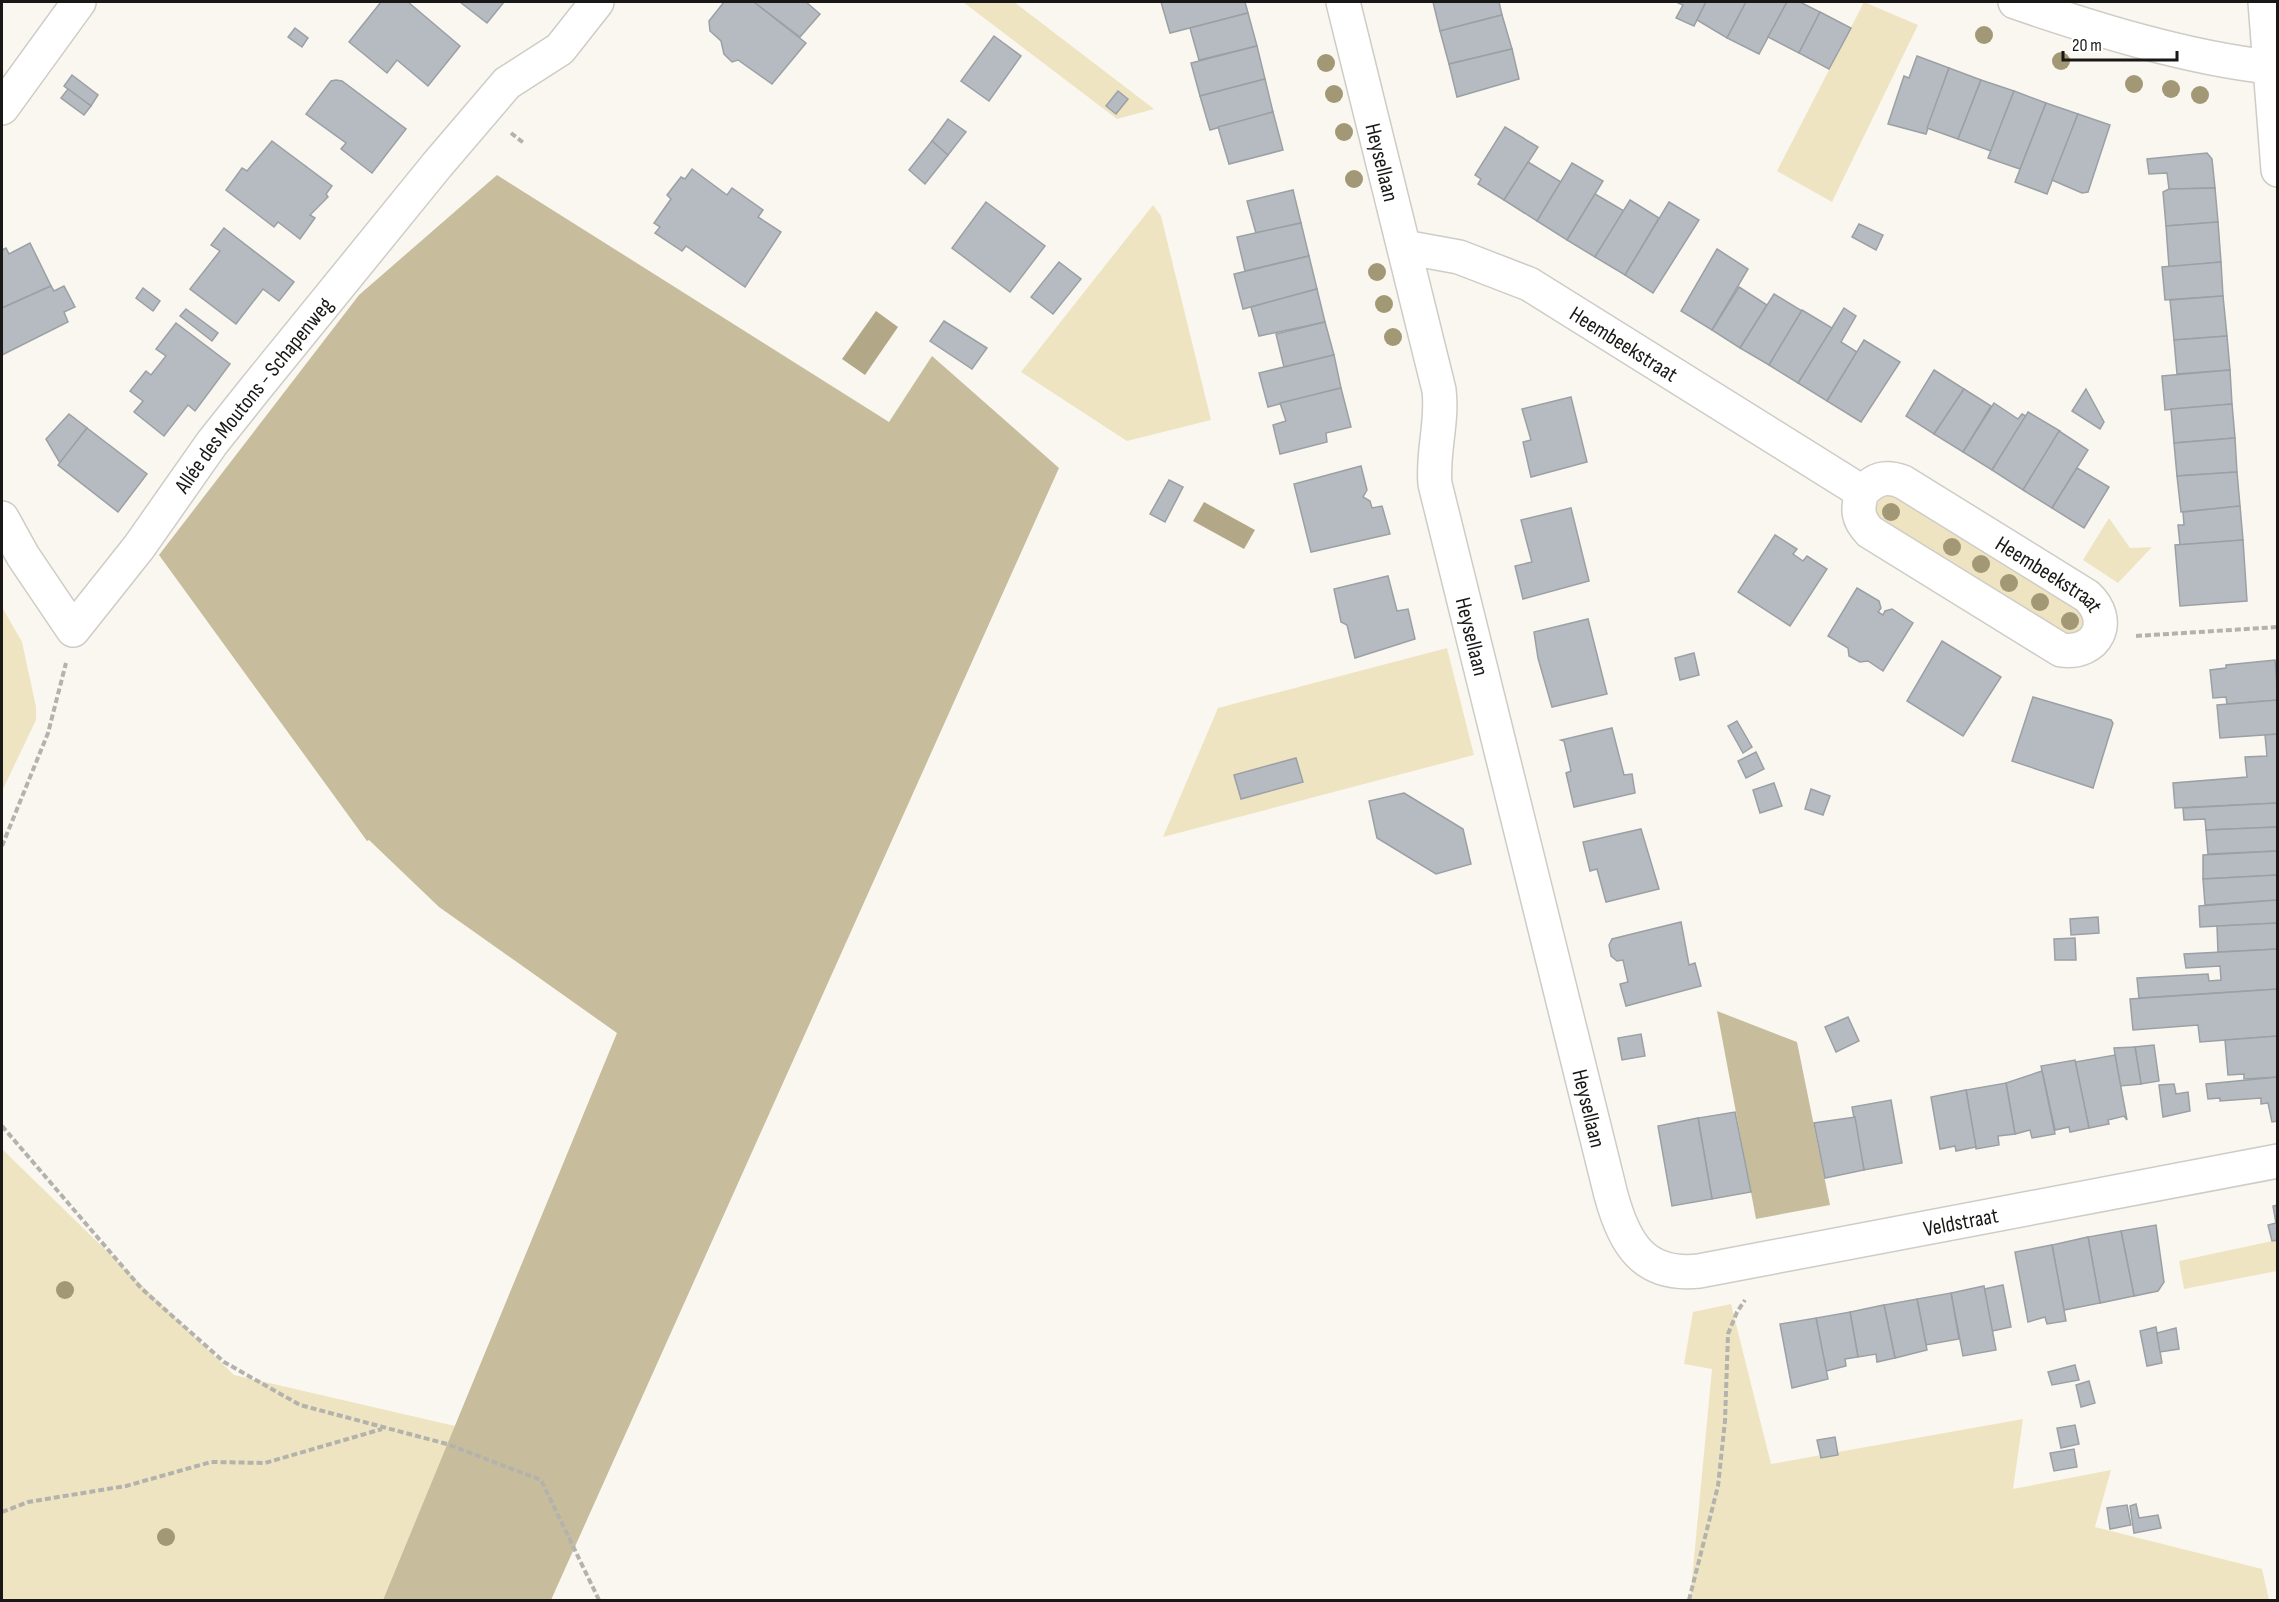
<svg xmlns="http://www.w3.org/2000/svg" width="2279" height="1602" font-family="'Sofia Sans Condensed',sans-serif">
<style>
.green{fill:#efe4c2}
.forest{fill:#c7bd9c}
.water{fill:#b2a888}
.building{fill:#b5bbc0;stroke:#9ba0a5;stroke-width:1.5}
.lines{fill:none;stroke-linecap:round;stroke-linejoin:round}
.minor-casing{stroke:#ceccc6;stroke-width:36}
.path{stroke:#b4b2ac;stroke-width:4;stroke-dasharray:6 3;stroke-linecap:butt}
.minor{stroke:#fff;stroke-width:33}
.tree{fill:#a29875}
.labels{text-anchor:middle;stroke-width:5;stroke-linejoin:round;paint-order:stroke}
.street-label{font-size:22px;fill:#191816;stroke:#fff}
</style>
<rect width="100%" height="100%" fill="#f9f7f0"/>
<g class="green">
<polygon points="963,2 1014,2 1154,109 1117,119"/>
<polygon points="1864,2 1918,25 1832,202 1777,171"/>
<polygon points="1153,205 1161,216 1211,420 1127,441 1021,372"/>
<polygon points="1889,493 2073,602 2086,618 2082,632 2068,636 1890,528 1878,516 1875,509 1881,496"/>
<polygon points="2109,518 2130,548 2152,547 2118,583 2083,560"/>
<polygon points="2,607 22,642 36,707 36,720 2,791"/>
<polygon points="1447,648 1474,755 1163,837 1218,708"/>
<polygon points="2,1149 234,1375 455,1426 383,1600 2,1600"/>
<polygon points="2277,1240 2277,1271 2184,1289 2179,1261"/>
<polygon points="1731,1304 1771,1464 2023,1419 2013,1489 2111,1470 2095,1527 2262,1569 2269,1600 1690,1600 1712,1369 1684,1364 1693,1312"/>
</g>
<g class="forest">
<polygon points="497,175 889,422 932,356 1059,468 551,1600 383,1600 617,1033 439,907 369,840 367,841 159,555 359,295"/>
<polygon points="1717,1011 1797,1042 1830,1205 1756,1219"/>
</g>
<g class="water">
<polygon points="876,311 898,327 865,375 842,359"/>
<polygon points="1204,502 1255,530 1244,549 1193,521"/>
</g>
<g class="building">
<polygon points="381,2 408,2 460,46 428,86 397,60 387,73 349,42"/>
<polygon points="460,2 504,2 487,23"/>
<polygon points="724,2 754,2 806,43 772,84 738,60 732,62 724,54 721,41 710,31 709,21"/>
<polygon points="754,2 806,2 820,14 800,37"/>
<polygon points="1161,2 1245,2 1248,13 1170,33"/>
<polygon points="1433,2 1499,2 1502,15 1440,31"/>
<polygon points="1676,2 1706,2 1694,26 1676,18 1683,5"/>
<polygon points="1706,2 1746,2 1727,38 1697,20"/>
<polygon points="1746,2 1787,2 1759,54 1727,38"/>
<polygon points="1787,2 1800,2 1820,12 1799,53 1768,37"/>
<polygon points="1820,12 1851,28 1829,69 1799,53"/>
<polygon points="1248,13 1257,46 1199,60 1190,28"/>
<polygon points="1502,15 1512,49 1449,64 1440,31"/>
<polygon points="295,28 308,38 302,47 288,37"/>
<polygon points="994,36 1021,56 989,101 961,81"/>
<polygon points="1257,46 1265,79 1200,96 1191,63"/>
<polygon points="1512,49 1519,79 1457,97 1449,64"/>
<polygon points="1917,56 1949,68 1926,134 1888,124 1904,76 1909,78"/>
<polygon points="1949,68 1981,80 1958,139 1927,128"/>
<polygon points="72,75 98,95 91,106 64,86"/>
<polygon points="1265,79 1273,112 1210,130 1200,96"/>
<polygon points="336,80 342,81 406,129 372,173 341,149 346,143 306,114 331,81"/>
<polygon points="1981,80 2014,91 1991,151 1958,139"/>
<polygon points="68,89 91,106 84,115 61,98"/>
<polygon points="1118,91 1128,99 1116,114 1106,106"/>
<polygon points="2014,91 2046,103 2020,169 1988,158"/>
<polygon points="2046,103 2078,114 2047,194 2015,182"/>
<polygon points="1273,112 1283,150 1229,164 1218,127"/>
<polygon points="2078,114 2110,125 2088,192 2082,193 2052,180"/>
<polygon points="948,119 966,132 948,155 932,141"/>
<polygon points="1505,127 1538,147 1504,200 1478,184 1481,179 1475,175"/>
<polygon points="272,141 332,186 326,194 328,197 310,215 315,218 300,239 278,222 274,227 226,190 242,168 247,171"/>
<polygon points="932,141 948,155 925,184 909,170"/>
<polygon points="2207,153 2212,159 2215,188 2169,189 2167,173 2149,174 2147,159"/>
<polygon points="1528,162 1561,182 1537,221 1504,200"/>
<polygon points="1572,163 1603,181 1567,240 1537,221"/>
<polygon points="692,169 727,195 732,188 763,210 758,217 781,232 745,287 686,246 682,251 655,233 660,227 654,223 671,199 667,195 681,177 685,179"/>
<polygon points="2215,188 2218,222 2166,226 2163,192 2169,189"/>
<polygon points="1293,190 1301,223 1256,233 1247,201"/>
<polygon points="1595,194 1624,211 1595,257 1567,240"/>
<polygon points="1630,200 1659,218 1625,275 1595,257"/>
<polygon points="986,202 1045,246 1010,292 952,248"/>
<polygon points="1669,202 1699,220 1653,293 1625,275"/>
<polygon points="2218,222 2221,262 2169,267 2166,226"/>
<polygon points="1301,223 1309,256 1245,271 1237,237"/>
<polygon points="1859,224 1883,235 1876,250 1852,237"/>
<polygon points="224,228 294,282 279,301 263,289 236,324 190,289 220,251 211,245"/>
<polygon points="30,243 51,286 2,308 2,250 6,248 9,254"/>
<polygon points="1717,249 1748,269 1712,330 1681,311"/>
<polygon points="1309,256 1317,289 1243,309 1234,274"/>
<polygon points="1059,262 1081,279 1053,314 1031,297"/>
<polygon points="2221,262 2223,296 2165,300 2162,267"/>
<polygon points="51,286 54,291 64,286 75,307 64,312 68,322 2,355 2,308"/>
<polygon points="1739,287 1767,305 1740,348 1712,330"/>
<polygon points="143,288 160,301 153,311 136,298"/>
<polygon points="1317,289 1325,322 1259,336 1251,307"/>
<polygon points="1774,294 1802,311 1769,365 1740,348"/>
<polygon points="2223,296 2227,336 2174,340 2170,300"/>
<polygon points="1844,308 1856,316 1841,342 1857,352 1827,401 1798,383"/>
<polygon points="186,309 218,333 212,341 180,316"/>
<polygon points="1802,310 1832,328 1798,383 1769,365"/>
<polygon points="944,321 987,348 972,369 930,341"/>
<polygon points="1325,322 1334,355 1284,367 1276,334"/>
<polygon points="176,323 230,364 195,411 188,405 164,436 134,412 143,401 130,391 146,371 151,375 166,356 156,349"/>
<polygon points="2227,336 2230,370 2177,374 2174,340"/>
<polygon points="1864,340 1900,362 1861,422 1827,401"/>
<polygon points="1334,355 1341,388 1268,407 1259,373"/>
<polygon points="1934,370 1964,389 1934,434 1906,416"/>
<polygon points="2230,370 2232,404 2165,410 2162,376"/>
<polygon points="1341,388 1351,427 1326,433 1327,442 1280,454 1273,425 1286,421 1280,403"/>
<polygon points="1964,389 1991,406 1963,452 1934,434"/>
<polygon points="2086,389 2104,422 2100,429 2072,411"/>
<polygon points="1571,397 1587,462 1531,477 1523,442 1531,440 1522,409"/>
<polygon points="1994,403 2018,419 2022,414 2026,416 1992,470 1963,452"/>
<polygon points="2232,404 2235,438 2174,443 2171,409"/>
<polygon points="2028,412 2060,431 2023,490 1992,470"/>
<polygon points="69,414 87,428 60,463 46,439"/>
<polygon points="87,428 147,474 118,512 58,465"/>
<polygon points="2059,431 2088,450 2052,508 2023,490"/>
<polygon points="2235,438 2237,472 2177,476 2174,443"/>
<polygon points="1361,466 1367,490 1363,497 1370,501 1372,508 1382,506 1390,534 1311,552 1294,484"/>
<polygon points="2077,468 2109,487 2084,528 2052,508"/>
<polygon points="2237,472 2240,506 2181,512 2177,476"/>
<polygon points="1169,480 1183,487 1165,522 1150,514"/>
<polygon points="2240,506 2243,540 2180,545 2178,525 2184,525 2183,512"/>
<polygon points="1571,508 1589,581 1523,599 1515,566 1532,562 1521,520"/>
<polygon points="1775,535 1797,549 1793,554 1803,561 1807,556 1827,569 1790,626 1738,592"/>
<polygon points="2243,540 2247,601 2180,606 2175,545"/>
<polygon points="1388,576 1397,611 1408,609 1415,639 1355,658 1347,625 1341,622 1334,589"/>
<polygon points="1857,588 1879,601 1881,608 1878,612 1883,615 1885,611 1892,609 1913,623 1883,671 1868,661 1860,662 1849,656 1848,648 1828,636"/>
<polygon points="1588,619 1607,694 1552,707 1538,658 1534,632"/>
<polygon points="1942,641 2001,677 1963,736 1907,701"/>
<polygon points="1694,653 1699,675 1680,680 1675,658"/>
<polygon points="2275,660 2278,700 2227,704 2226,697 2213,698 2210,670 2226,668 2226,665"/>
<polygon points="2033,697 2111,720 2113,723 2093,788 2012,761"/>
<polygon points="2278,700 2278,734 2220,738 2217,705"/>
<polygon points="1737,721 1752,747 1743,753 1728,726"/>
<polygon points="1612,728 1624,775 1632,774 1635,793 1574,807 1566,773 1571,771 1564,741 1561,740"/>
<polygon points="2278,734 2278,803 2175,808 2173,783 2247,777 2245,757 2267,756 2265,735"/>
<polygon points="1756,752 1764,769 1746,778 1738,761"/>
<polygon points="1296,758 1303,782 1241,799 1234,775"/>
<polygon points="1774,783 1782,806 1760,813 1753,790"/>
<polygon points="1811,789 1830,796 1823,815 1805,809"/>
<polygon points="1404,793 1463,829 1471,864 1436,874 1377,838 1369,801"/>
<polygon points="2278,803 2278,827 2206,830 2205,819 2184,820 2183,808"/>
<polygon points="2278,827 2278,851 2208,854 2206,830"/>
<polygon points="1641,829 1659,889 1606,902 1597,869 1590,871 1583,842"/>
<polygon points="2278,851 2278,875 2203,879 2203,855"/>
<polygon points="2278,875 2278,900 2205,905 2203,879"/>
<polygon points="2278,900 2278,923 2200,927 2199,906"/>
<polygon points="2098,917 2099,933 2071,935 2070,919"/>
<polygon points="1681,922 1689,965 1695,963 1701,986 1626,1006 1620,984 1628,982 1623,960 1617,961 1611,956 1609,945 1612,939"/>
<polygon points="2278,923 2278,949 2218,952 2217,926"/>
<polygon points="2075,938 2076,960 2055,960 2054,939"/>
<polygon points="2278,949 2278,989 2139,998 2137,978 2208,974 2209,981 2221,980 2220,966 2186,968 2184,954"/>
<polygon points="2278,989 2278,1036 2200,1042 2198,1025 2133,1030 2130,999"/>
<polygon points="1848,1017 1859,1041 1836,1052 1825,1027"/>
<polygon points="1641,1034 1645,1056 1622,1060 1618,1038"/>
<polygon points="2278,1036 2278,1077 2244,1079 2244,1074 2228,1075 2225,1040"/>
<polygon points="2154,1045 2159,1081 2141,1084 2135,1047"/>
<polygon points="2135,1047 2141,1084 2120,1086 2114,1048"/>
<polygon points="2115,1055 2127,1120 2124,1116 2108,1120 2109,1124 2089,1128 2075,1062"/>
<polygon points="2075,1060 2089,1128 2070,1132 2069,1127 2055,1130 2041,1066"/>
<polygon points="2042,1071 2055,1134 2032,1138 2030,1130 2015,1134 2006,1083"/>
<polygon points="2278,1077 2278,1121 2272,1122 2268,1103 2261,1104 2261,1098 2220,1101 2220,1098 2208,1099 2206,1084"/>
<polygon points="2006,1083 2015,1134 1998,1136 1999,1145 1976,1149 1966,1090"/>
<polygon points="2174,1084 2176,1094 2188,1092 2190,1111 2163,1117 2159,1085"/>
<polygon points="1966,1090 1976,1147 1956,1151 1955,1146 1940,1149 1931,1097"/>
<polygon points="1891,1100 1902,1163 1864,1170 1852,1107"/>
<polygon points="1735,1112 1751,1192 1712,1199 1698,1118"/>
<polygon points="1855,1117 1864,1170 1825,1178 1814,1123"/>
<polygon points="1698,1118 1712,1199 1672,1206 1658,1126"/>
<polygon points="2278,1205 2278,1240 2272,1241 2268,1225 2276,1223 2273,1206"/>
<polygon points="2156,1225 2164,1282 2158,1291 2134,1296 2121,1231"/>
<polygon points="2121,1231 2134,1296 2100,1303 2088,1237"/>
<polygon points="2088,1237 2100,1303 2064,1310 2052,1245"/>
<polygon points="2052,1245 2066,1321 2047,1324 2045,1317 2028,1322 2015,1252"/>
<polygon points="2003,1285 2011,1327 1992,1331 1984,1289"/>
<polygon points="1984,1286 1996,1350 1963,1356 1951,1293"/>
<polygon points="1951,1293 1959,1339 1926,1345 1917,1299"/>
<polygon points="1917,1299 1927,1350 1895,1358 1884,1305"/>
<polygon points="1884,1305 1895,1358 1877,1362 1876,1354 1858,1357 1850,1312"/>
<polygon points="1850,1312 1858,1357 1845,1359 1846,1366 1826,1371 1816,1318"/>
<polygon points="1816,1318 1828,1379 1792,1388 1780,1324"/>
<polygon points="2156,1327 2162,1363 2147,1366 2140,1331"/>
<polygon points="2176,1328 2179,1349 2160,1352 2157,1333"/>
<polygon points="2075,1365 2079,1380 2052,1385 2048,1372"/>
<polygon points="2089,1381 2095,1403 2081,1407 2076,1385"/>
<polygon points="2075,1425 2079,1444 2061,1448 2057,1428"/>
<polygon points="1835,1437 1838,1455 1821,1458 1817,1440"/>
<polygon points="2074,1449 2077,1467 2054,1471 2050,1453"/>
<polygon points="2136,1504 2139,1518 2158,1515 2161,1528 2134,1533 2130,1506"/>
<polygon points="2127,1505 2131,1525 2110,1529 2107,1508"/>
</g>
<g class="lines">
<defs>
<g id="minor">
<path id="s1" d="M1343 2 1439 390C1443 422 1432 452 1435 484L1611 1195C1624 1243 1643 1277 1699 1271L2278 1161"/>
<path d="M2015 2C2094 29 2187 58 2270 67"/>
<polyline points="2265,2 2278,170"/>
<polyline points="2,108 79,2"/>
<path id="s2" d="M1404 247 1459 257 1529 284 1862 492C1875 479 1885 475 1903 482L2087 596C2114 621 2097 655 2061 650L1870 532C1857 519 1857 509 1862 492"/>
<path id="s3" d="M2 518 23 556 73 630 139 547 212 443 255 389 437 165 507 83 560 49 597 2"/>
</g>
</defs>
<use href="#minor" class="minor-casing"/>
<g class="path">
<polyline points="511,133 525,144"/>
<polyline points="2136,636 2278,627"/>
<polyline points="2,846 48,733 66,663"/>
<polyline points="2,1126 141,1288 224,1362 300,1405 447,1444 541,1480 599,1600"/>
<polyline points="2,1512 28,1502 126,1486 211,1462 265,1463 382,1429"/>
<polyline points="1689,1600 1718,1486 1725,1421 1728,1334 1737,1312 1745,1300"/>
</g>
<use href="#minor" class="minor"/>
</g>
<g class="tree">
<circle cx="1984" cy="35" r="9"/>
<circle cx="2061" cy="61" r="9"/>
<circle cx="1326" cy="63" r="9"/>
<circle cx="2134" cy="84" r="9"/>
<circle cx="2171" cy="89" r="9"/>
<circle cx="1334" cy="94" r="9"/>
<circle cx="2200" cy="95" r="9"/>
<circle cx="1344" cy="132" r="9"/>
<circle cx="1354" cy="179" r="9"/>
<circle cx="1377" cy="272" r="9"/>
<circle cx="1384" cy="304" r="9"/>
<circle cx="1393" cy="337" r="9"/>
<circle cx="1891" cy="512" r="9"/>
<circle cx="1952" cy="547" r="9"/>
<circle cx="1981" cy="564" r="9"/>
<circle cx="2009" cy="583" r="9"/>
<circle cx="2040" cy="602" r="9"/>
<circle cx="2070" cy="621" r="9"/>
<circle cx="65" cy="1290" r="9"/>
<circle cx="166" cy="1537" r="9"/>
</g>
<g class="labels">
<g class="street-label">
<text dy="8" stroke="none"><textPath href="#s1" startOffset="165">Heysellaan</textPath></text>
<text dy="8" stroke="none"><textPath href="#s2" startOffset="243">Heembeekstraat</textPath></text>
<text dy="8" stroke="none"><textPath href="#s3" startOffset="429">Allée des Moutons - Schapenweg</textPath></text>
<text dy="8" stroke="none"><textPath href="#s2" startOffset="742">Heembeekstraat</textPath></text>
<text dy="8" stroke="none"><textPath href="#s1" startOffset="651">Heysellaan</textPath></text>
<text dy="8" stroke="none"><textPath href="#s1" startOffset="1137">Heysellaan</textPath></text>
<text dy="8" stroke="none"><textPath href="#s1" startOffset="1623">Veldstraat</textPath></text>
</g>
</g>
<rect width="2279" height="1602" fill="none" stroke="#191816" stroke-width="6"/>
<path d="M2063 51v9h114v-9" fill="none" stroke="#191816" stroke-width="3"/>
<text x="2072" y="51" font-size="18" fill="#191816" stroke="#ffffff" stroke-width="4.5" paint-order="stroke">20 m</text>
</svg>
